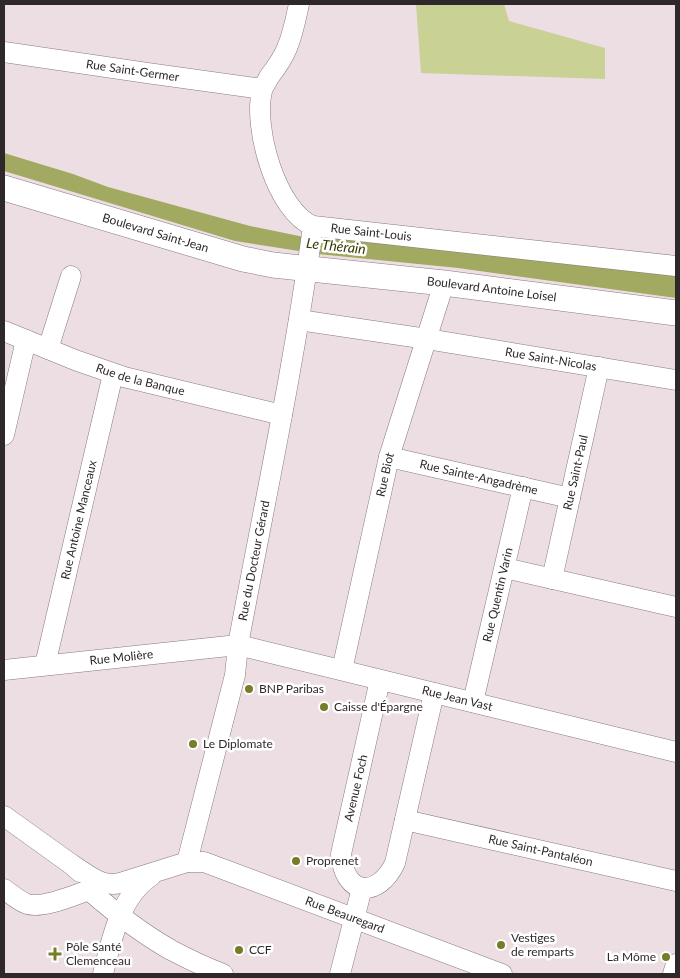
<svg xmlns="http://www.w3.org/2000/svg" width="680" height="978" font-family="Lato,sans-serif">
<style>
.green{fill:#cad195}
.water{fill:#a2a960}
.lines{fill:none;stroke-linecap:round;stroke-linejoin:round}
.minor-casing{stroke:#887a7f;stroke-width:21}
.major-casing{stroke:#887a7f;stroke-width:26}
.minor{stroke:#fff;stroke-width:20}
.major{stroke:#fff;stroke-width:25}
.poi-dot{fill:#767c27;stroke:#fff;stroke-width:2}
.labels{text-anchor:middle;stroke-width:5;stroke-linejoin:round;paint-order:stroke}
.street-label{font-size:12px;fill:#2e282a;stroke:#fff}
.poi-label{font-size:12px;fill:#2e282a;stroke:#fff;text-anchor:start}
.water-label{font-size:14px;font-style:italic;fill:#353900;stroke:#fff}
</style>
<rect width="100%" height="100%" fill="#eddee4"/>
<polygon class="green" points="416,4 504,4 509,21 605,48 605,79 421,73"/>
<polygon class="water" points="4,153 73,174 108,187 250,226 304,237 322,235 676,274 676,298 458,268 318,254 235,241 4,171"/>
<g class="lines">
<defs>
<g id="minor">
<path id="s1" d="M299 4C296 18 293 34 287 48 283 58 276 68 269 77 267 82 263 86 262 91 253 127 276 211 313 226L676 266"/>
<path id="s2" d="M4 52 147 73 262 89"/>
<path id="s3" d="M299 320 427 339 676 380"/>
<path id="s4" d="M4 331 75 360 124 377 282 415"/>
<polyline points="48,349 71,276"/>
<polyline points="4,435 26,340"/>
<path id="s5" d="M389 457 570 498"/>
<polyline points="505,568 676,607"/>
<path id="s6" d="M552 579 599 367"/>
<path id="s7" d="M45 665 113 374"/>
<path id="s8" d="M4 670 238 645 676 752"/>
<path id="s9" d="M342 670 389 457 444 283"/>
<path d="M380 680 341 854C344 896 378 899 395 863L434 693"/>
<path id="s10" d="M473 702 523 487"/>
<polyline points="4,816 71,864 80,872"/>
<path id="s11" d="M405 820 676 881"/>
<path id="s12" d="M187 862 235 675 238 645C264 505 294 367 313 226"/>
<path id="s13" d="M71 864C86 873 101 888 120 883L187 862H204L502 974"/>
<path d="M4 889C11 894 19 901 27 904 43 909 74 895 89 890 114 912 141 933 171 950 188 959 205 967 223 974"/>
<path d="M103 974C111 941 120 896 151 876"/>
<polyline points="340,974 362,888"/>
<polyline points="673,974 676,964"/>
</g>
<g id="major">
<path id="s14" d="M4 188 243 259 273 265 444 283 676 313"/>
</g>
</defs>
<use href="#minor" class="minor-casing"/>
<use href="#major" class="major-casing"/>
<use href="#minor" class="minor"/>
<use href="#major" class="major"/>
</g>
<g class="poi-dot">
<circle cx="249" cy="689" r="5"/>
<circle cx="324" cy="707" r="5"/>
<circle cx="193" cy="744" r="5"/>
<circle cx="296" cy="861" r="5"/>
<circle cx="501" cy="945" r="5"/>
<circle cx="239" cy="950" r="5"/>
<path d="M52.5 946.5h5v5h5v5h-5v5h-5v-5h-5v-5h5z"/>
<circle cx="666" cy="957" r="5"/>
</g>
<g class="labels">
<g class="street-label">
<text dy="4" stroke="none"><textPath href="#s2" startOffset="130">Rue Saint-Germer</textPath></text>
<text dy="4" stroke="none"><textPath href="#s14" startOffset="158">Boulevard Saint-Jean</textPath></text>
<text dy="4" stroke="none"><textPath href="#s1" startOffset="306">Rue Saint-Louis</textPath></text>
<text dy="4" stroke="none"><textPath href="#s14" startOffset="500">Boulevard Antoine Loisel</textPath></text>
<text dy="4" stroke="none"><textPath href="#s3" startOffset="255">Rue Saint-Nicolas</textPath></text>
<text dy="4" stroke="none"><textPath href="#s4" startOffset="145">Rue de la Banque</textPath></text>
<text dy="4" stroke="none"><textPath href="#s6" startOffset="109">Rue Saint-Paul</textPath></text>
<text dy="4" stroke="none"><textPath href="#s9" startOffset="200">Rue Biot</textPath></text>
<text dy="4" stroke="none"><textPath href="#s5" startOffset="92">Rue Sainte-Angadrème</textPath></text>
<text dy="4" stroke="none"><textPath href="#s7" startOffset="149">Rue Antoine Manceaux</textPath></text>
<text dy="4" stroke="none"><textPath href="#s12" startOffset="309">Rue du Docteur Gérard</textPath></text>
<text dy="4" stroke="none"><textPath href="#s10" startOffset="110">Rue Quentin Varin</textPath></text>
<text dy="4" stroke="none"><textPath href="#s8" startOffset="118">Rue Molière</textPath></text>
<text dy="4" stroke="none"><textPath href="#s8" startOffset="461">Rue Jean Vast</textPath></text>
<text transform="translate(356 788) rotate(-77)" y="4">Avenue Foch</text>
<text dy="4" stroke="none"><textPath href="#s11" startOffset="139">Rue Saint-Pantaléon</textPath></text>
<text dy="4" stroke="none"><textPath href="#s13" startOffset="292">Rue Beauregard</textPath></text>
</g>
<g class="poi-label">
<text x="259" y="693">BNP Paribas</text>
<text x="334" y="711">Caisse d'Épargne</text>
<text x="203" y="748">Le Diplomate</text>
<text x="306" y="865">Proprenet</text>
<text x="511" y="942">Vestiges<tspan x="511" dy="14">de remparts</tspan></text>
<text x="66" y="951">Pôle Santé<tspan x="66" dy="14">Clemenceau</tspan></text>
<text x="249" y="954">CCF</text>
<text x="656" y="961" text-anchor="end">La Môme</text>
</g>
<g class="water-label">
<text transform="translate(336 246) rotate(6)" y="5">Le Thérain</text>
</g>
</g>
<rect width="680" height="978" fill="none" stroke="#2e282a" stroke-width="10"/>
</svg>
